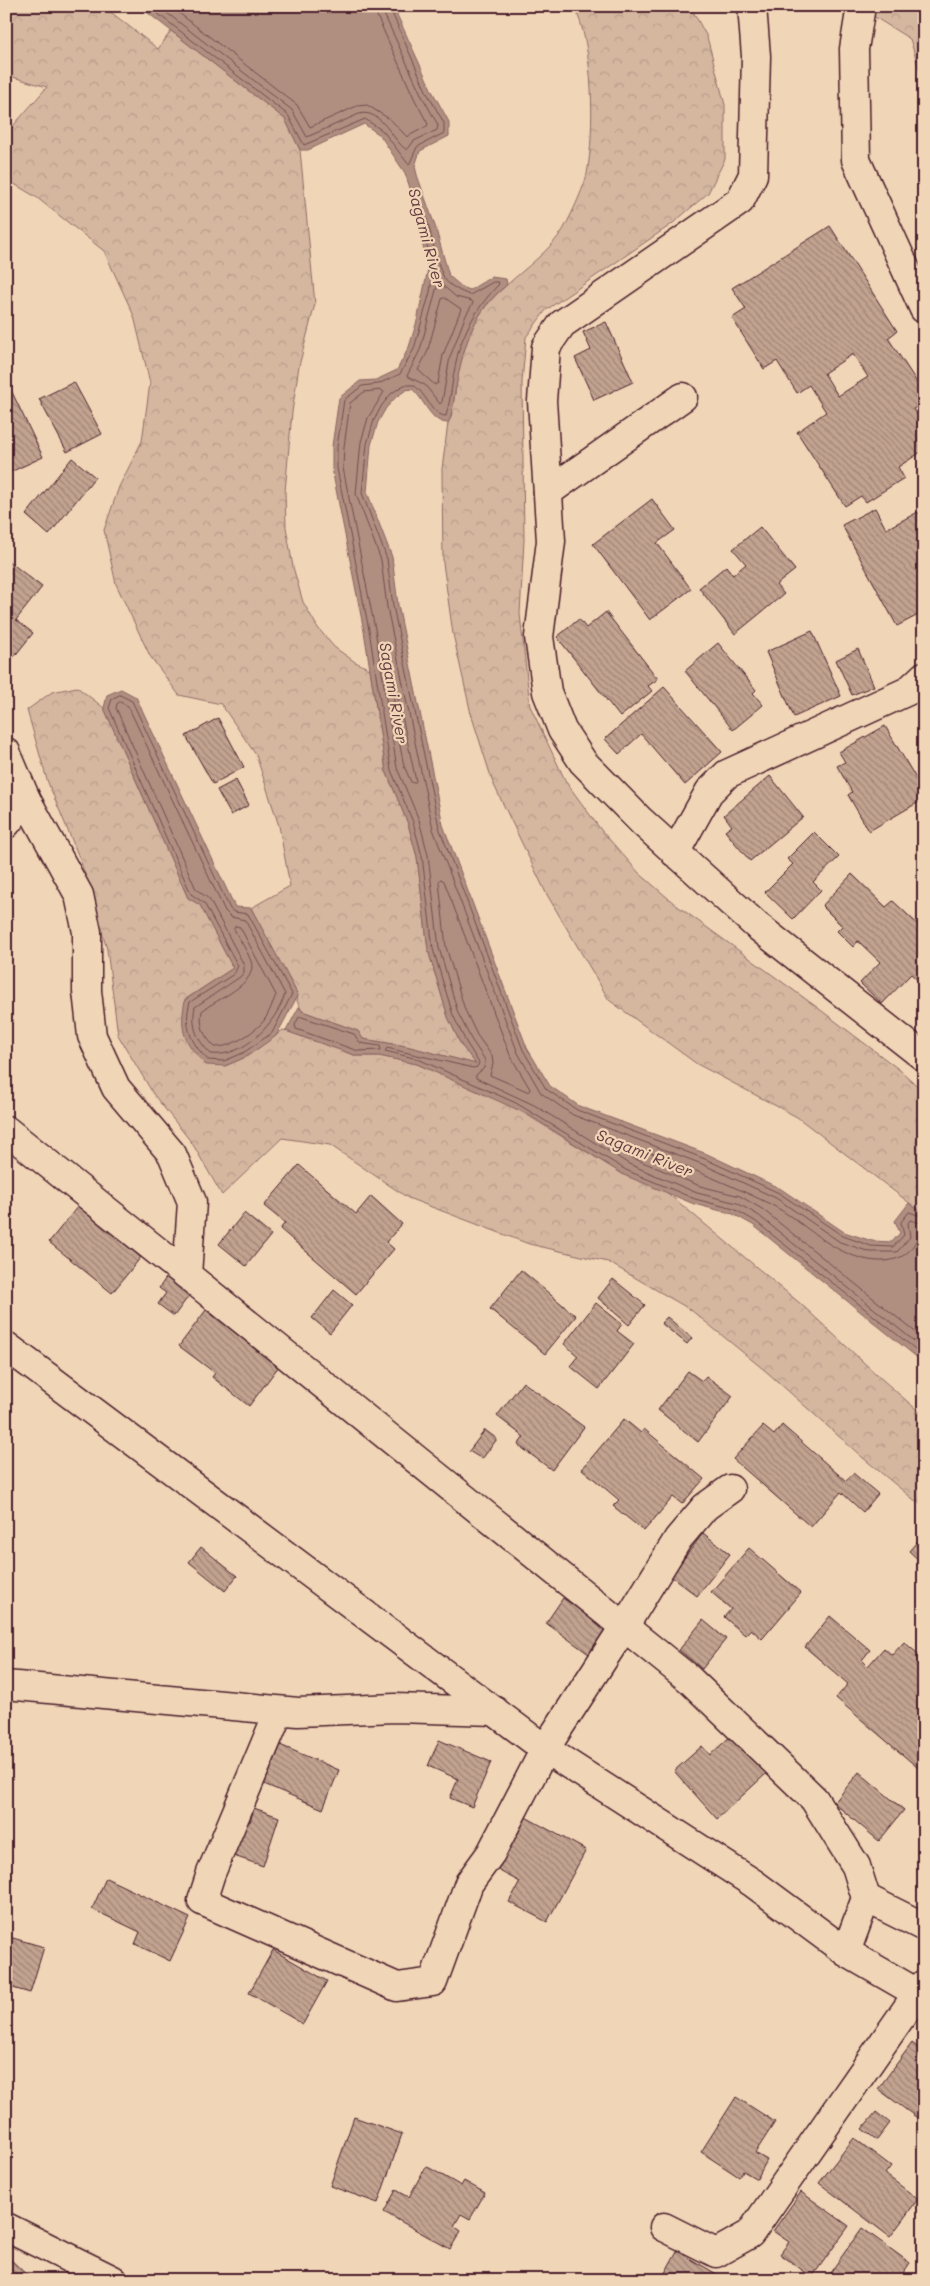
<svg xmlns="http://www.w3.org/2000/svg" width="930" height="2286" font-family="Mali,sans-serif">
<style>
.forest{fill:url(#forest-crowns);stroke:#906b66}
.water{fill:#b08f81;stroke:#87625f}
.lines{fill:none;stroke-linecap:round;stroke-linejoin:round}
.shore{stroke:#734c4d;stroke-width:1}
.building{fill:url(#building-back-hatch);stroke:#4a1f2b;fill-rule:evenodd}
.minor-casing{stroke:#4a1f2b;stroke-width:31}
.minor{stroke:#f0d5b7;stroke-width:28}
.labels{text-anchor:middle;stroke-width:4.5;stroke-linejoin:round;paint-order:stroke}
.water-label{font-size:16px;font-style:italic;fill:#643b40;stroke:#f0d5b7}
</style>
<defs>
<pattern id="forest-crowns" width="20" height="18" patternUnits="userSpaceOnUse" patternTransform="scale(1.25)"><rect width="20" height="18" fill="#d5b7a0"/><path d="M2 6a3 3 0 1 1 6 0M12 15a3 3 0 1 1 6 0" fill="none" stroke="#b89d8a"/></pattern>
<pattern id="building-back-hatch" width="6" height="6" patternUnits="userSpaceOnUse" patternTransform="scale(1.25)"><rect width="6" height="6" fill="#c2a390"/><path d="M-1 5l2 2M0 0l6 6M5-1l2 2" fill="none" stroke="#a08476"/></pattern>
</defs>
<rect width="100%" height="100%" fill="#f0d5b7"/>
<filter id="ink" filterUnits="userSpaceOnUse"><feTurbulence type="fractalNoise" baseFrequency=".02" numOctaves="2"/><feDisplacementMap in="SourceGraphic" scale="10" xChannelSelector="R" yChannelSelector="G"/><feConvolveMatrix kernelMatrix="1 2 1 2 8 2 1 2 1" color-interpolation-filters="sRGB"/></filter>
<g filter="url(#ink)">
<g class="forest">
<polygon points="6,6 103,6 158,49 171,31 285,119 300,150 315,304 299,366 292,412 285,492 286,527 293,567 303,602 318,628 334,647 355,662 370,669 386,771 408,824 417,857 428,950 448,1017 461,1045 476,1064 406,1046 363,1039 358,1031 302,1011 297,1001 298,995 251,908 290,886 279,826 256,755 221,704 179,695 150,656 116,584 104,530 119,487 142,441 150,383 134,316 104,251 36,197 6,179 6,134 47,87 6,75"/>
<path d="M574 6H690L707 37 725 105V159L708 193 672 224 546 310 526 337 522 382 524 540 520 614 530 706 566 782 601 830 639 873 676 905 818 1008 901 1071 924 1092V1214L797 1117 697 1064 609 1000 546 893 493 783 471 714 453 634 443 563 442 469 448 423 451 417C457 384 460 348 477 319 498 284 537 266 561 233 568 223 585 185 587 174 595 130 594 46 574 6Z"/>
<polygon points="857,6 924,6 924,85 910,39"/>
<polygon points="77,687 104,708 188,898 200,905 233,968 184,1000 225,1066 246,1057 283,1030 357,1056 379,1056 417,1064 514,1107 624,1175 665,1191 802,1305 876,1374 924,1416 924,1508 862,1457 768,1373 691,1310 608,1262 529,1244 408,1198 330,1145 282,1138 222,1195 192,1143 154,1095 118,1035 107,949 81,862 47,780 27,710 52,692"/>
</g>
<g class="water">
<path d="M139 6H393L432 91 449 122V136L420 151 415 166 417 175 435 226 449 276 462 287 470 290 491 277 506 279 507 285C465 315 459 370 451 417L448 423C430 423 424 398 412 389L406 390 396 397 386 408 378 422 371 445 367 492 392 557 398 605 443 825 527 1048 550 1086 579 1106 707 1154 781 1189 844 1232 872 1241 892 1242 900 1233 895 1221 909 1203 924 1214V1363L753 1225 733 1214 694 1204 624 1175 529 1115 417 1064 379 1056H357L286 1031 299 1007 302 1011 358 1031 363 1039 406 1046 476 1064 461 1045 448 1017 428 950 417 857 408 824 386 771 364 631 332 469V446L339 398 360 381 376 380 397 370 409 347 417 321 428 269 411 191 405 173 380 135 364 124 308 150H300L285 119Z"/>
<path d="M121 689 136 697 235 907 251 908 298 995 276 1036 246 1057 225 1066 206 1065C184 1042 179 1032 185 1000L233 968 200 905 188 898 104 708 107 695Z"/>
</g>
<g class="lines">
<g class="shore">
<polyline points="148,6 288,115 304,145 365,119 383,131 409,165 417,147 444,133 444,123 427,93 389,6"/>
<path d="M158 6 292 110 307 137 359 114C382 108 392 141 407 150L414 141 437 130 438 125 422 96 383 12 382 6"/>
<polyline points="170,6 297,105 310,127 357,106 367,105 391,120 407,137 427,126 428,124 415,100 377,16 375,6"/>
<polygon points="438,284 441,284 456,297 472,301 473,303 465,317 450,357 442,402 440,404 425,385 407,376 420,350"/>
<polygon points="445,298 461,309 443,355 438,383 435,385 418,370 427,353 442,299"/>
<polygon points="394,691 397,693 416,781 414,783 411,782 404,766 400,746 393,694"/>
<path d="M120 695 132 701 230 909 234 912 248 914 292 994 272 1033 243 1053 224 1061 208 1060C191 1043 183 1026 190 1002L234 974 238 966 204 903 191 894 109 708 112 699Z"/>
<path d="M120 702 128 706 225 911 231 917 245 920 285 994C276 1023 244 1058 211 1054 197 1040 191 1027 195 1007L240 977 244 972V965L209 899 196 889 116 708 117 704Z"/>
<polygon points="441,879 444,881 510,1055 530,1089 529,1092 490,1075 493,1064 492,1056 477,1035 465,1010 446,947 439,882"/>
<path d="M236 926 240 927 276 995C272 1004 268 1017 261 1024 251 1034 230 1048 215 1047 204 1037 199 1025 202 1011 216 999 259 984 251 961 247 950 239 939 234 929Z"/>
<polygon points="302,1017 354,1034 360,1043 380,1046 381,1050 358,1051 296,1029 295,1025 299,1017"/>
<path d="M924 1217 909 1212 901 1222 904 1235 893 1247 871 1246 843 1236 779 1193 705 1159 577 1110 546 1089 523 1050 439 827 393 606 387 559 362 493 367 444 374 420 382 405 392 393 404 385H413C425 391 432 416 446 416 451 399 452 380 456 362 462 332 478 306 499 284L498 282H493L470 295C461 292 449 286 444 278 435 260 431 230 424 210L421 209V221L433 270 430 292 414 349 400 374 378 384 362 386 344 400 337 447V468L369 630 391 770 413 822 422 856 433 949 453 1015 466 1042 479 1063 477 1067 473 1068 387 1048 385 1051 418 1059 516 1103 626 1170 695 1199 734 1209 755 1221 924 1356"/>
<polyline points="924,1224 910,1220 908,1223 910,1237 897,1252 870,1252 840,1242 776,1198 702,1164 573,1115 541,1093 518,1053 433,829 387,607 381,560 356,494 361,442 368,418 384,392 381,390 364,392 350,403 344,447 343,468 375,629 397,768 419,820 428,855 439,948 458,1013 471,1039 485,1060 484,1068 476,1075 476,1078 534,1105 629,1164 697,1193 737,1203 758,1215 924,1349"/>
<path d="M924 1231 919 1232C913 1257 893 1264 869 1260 829 1253 804 1221 770 1204 717 1178 662 1157 607 1136L604 1138 605 1141 633 1158 700 1186 740 1196 762 1209 924 1339"/>
</g>
</g>
<g class="building">
<path d="M830 226 897 331 888 338 924 393V402L913 409 924 424V450L898 467 904 478 866 502 861 496 845 506 797 432 826 412 809 385 797 393 777 361 764 369 732 318 746 309 732 288ZM853 354 868 377 838 396 824 373Z"/>
<polygon points="606,322 633,382 594,400 575,358 591,350 583,332"/>
<polygon points="74,382 102,434 67,452 39,399"/>
<polygon points="10,388 43,457 6,474 6,389"/>
<polygon points="72,458 95,477 49,535 26,515"/>
<polygon points="652,499 675,530 657,543 691,589 650,620 593,544"/>
<polygon points="875,508 886,529 918,512 924,522 924,612 897,626 842,525"/>
<polygon points="760,527 795,570 776,585 784,594 735,634 699,588 726,566 733,575 746,564 733,549"/>
<polygon points="6,559 42,587 16,620 33,633 6,667"/>
<polygon points="606,612 658,679 648,686 652,691 620,717 557,637 579,619 586,628"/>
<polygon points="812,631 841,696 794,717 766,652"/>
<polygon points="718,643 756,690 753,693 763,705 733,730 685,671"/>
<polygon points="858,649 874,686 852,695 836,660"/>
<polygon points="664,687 722,752 685,785 641,734 619,754 605,739"/>
<polygon points="218,718 244,767 213,784 186,736"/>
<polygon points="885,726 924,792 924,799 869,831 848,795 852,792 837,766 845,762 839,752"/>
<polygon points="770,776 803,817 750,861 725,831 732,826 724,815"/>
<polygon points="236,780 249,805 231,815 217,790"/>
<polygon points="814,832 839,857 813,882 821,890 793,919 765,892 793,864 787,859"/>
<polygon points="852,874 886,907 893,901 924,930 924,986 911,974 882,1004 860,983 880,962 858,941 853,947 837,931 842,926 822,906"/>
<polygon points="299,1165 356,1214 371,1196 402,1224 386,1242 394,1249 356,1294 280,1229 285,1223 264,1206"/>
<polygon points="78,1206 141,1257 112,1293 49,1242"/>
<polygon points="244,1213 271,1235 246,1266 219,1244"/>
<polygon points="521,1270 576,1316 545,1354 490,1309"/>
<polygon points="168,1275 191,1293 174,1316 158,1304 166,1293 159,1288"/>
<polygon points="613,1279 645,1305 629,1325 598,1298"/>
<polygon points="334,1290 352,1305 330,1333 312,1318"/>
<polygon points="596,1303 622,1324 617,1331 634,1344 599,1389 570,1366 578,1356 564,1344"/>
<polygon points="206,1310 279,1366 249,1406 212,1377 215,1373 179,1346"/>
<polygon points="667,1317 692,1338 687,1344 661,1323"/>
<polygon points="688,1371 702,1381 706,1376 733,1396 698,1442 658,1410"/>
<polygon points="523,1382 584,1427 552,1470 518,1445 524,1437 497,1416"/>
<polygon points="624,1419 641,1433 644,1429 704,1479 682,1504 673,1497 644,1531 613,1506 619,1500 582,1469"/>
<polygon points="782,1425 846,1481 853,1473 878,1494 863,1512 841,1492 811,1527 733,1459 763,1426 774,1435"/>
<polygon points="485,1430 497,1439 482,1459 469,1451"/>
<polygon points="703,1533 730,1554 697,1596 671,1576"/>
<polygon points="924,1534 924,1565 909,1551"/>
<polygon points="201,1547 237,1576 225,1591 189,1562"/>
<polygon points="749,1548 801,1593 762,1639 751,1629 745,1635 724,1617 731,1609 711,1592"/>
<polygon points="563,1598 611,1632 593,1657 546,1623"/>
<polygon points="830,1616 870,1650 862,1660 868,1666 884,1648 892,1655 904,1642 924,1659 924,1677 921,1680 924,1682 924,1773 836,1698 848,1684 805,1647"/>
<polygon points="703,1620 726,1639 702,1669 679,1650"/>
<polygon points="733,1734 768,1772 717,1819 674,1771 702,1746 710,1755"/>
<polygon points="439,1740 491,1762 472,1807 450,1798 458,1779 428,1766"/>
<polygon points="280,1745 339,1770 323,1809 264,1784"/>
<polygon points="859,1772 904,1810 879,1841 834,1803"/>
<polygon points="254,1808 279,1817 263,1866 231,1855 242,1820 250,1822"/>
<polygon points="520,1814 586,1850 547,1922 509,1902 520,1882 492,1867"/>
<polygon points="106,1878 190,1918 170,1961 135,1944 140,1932 92,1909"/>
<polygon points="6,1936 44,1947 30,1993 6,1986"/>
<polygon points="273,1950 327,1981 303,2024 249,1993"/>
<polygon points="912,2043 921,2050 918,2056 924,2060 924,2123 878,2089"/>
<polygon points="736,2097 775,2122 755,2153 767,2160 757,2179 743,2171 739,2177 701,2152"/>
<polygon points="876,2112 890,2123 877,2140 862,2129"/>
<polygon points="354,2117 402,2134 378,2203 330,2186"/>
<polygon points="854,2138 891,2166 885,2174 918,2199 890,2237 819,2183"/>
<polygon points="426,2166 461,2186 464,2181 485,2193 470,2219 461,2214 454,2226 461,2231 450,2249 384,2212 396,2190 409,2197"/>
<polygon points="801,2192 849,2226 812,2277 780,2254 789,2242 773,2231"/>
<polygon points="862,2228 910,2263 898,2280 839,2280 830,2273"/>
<polygon points="677,2251 727,2280 661,2280"/>
<polygon points="6,2255 32,2280 6,2280"/>
</g>
<g class="lines">
<defs>
<g id="minor">
<polyline points="752,6 756,56 753,175 740,201 562,324 546,347 542,401 551,541 539,637 547,692 562,730 583,762 641,821 756,925 924,1057"/>
<polyline points="861,6 854,49 856,160 924,309"/>
<polyline points="548,492 683,397"/>
<polyline points="6,752 26,799 79,895 87,932 87,991 92,1036 116,1088 172,1154 192,1202 187,1275 689,1679 814,1799 856,1866 866,1898 846,1952"/>
<polyline points="6,824 26,799"/>
<polyline points="675,853 709,792 727,774 908,691 924,676"/>
<polyline points="6,1130 187,1275"/>
<polyline points="6,1346 545,1749 753,1883 846,1952 924,1997"/>
<polyline points="6,1685 298,1712 395,1708 495,1711"/>
<polyline points="279,1711 211,1873 202,1901 397,1987 433,1982 469,1883 491,1853 545,1749 624,1627 678,1539 705,1507 730,1489"/>
<polyline points="866,1898 924,1927"/>
<polyline points="6,2227 113,2280"/>
<polyline points="664,2227 716,2253 750,2234 924,1984"/>
</g>
</defs>
<use href="#minor" class="minor-casing"/>
<use href="#minor" class="minor"/>
</g>
</g>
<g class="labels">
<g class="water-label">
<text transform="translate(427 238) rotate(75)" y="6">Sagami River</text>
<text transform="translate(394 693) rotate(80)" y="6">Sagami River</text>
<text transform="translate(645 1153) rotate(22)" y="6">Sagami River</text>
</g>
</g>
<rect width="930" height="2286" fill="none" stroke="#f0d5b7" stroke-width="25"/>
<rect x="12" y="12" width="905" height="2261" fill="none" stroke="#4a1f2b" stroke-width="2" filter="url(#ink)"/>
</svg>
